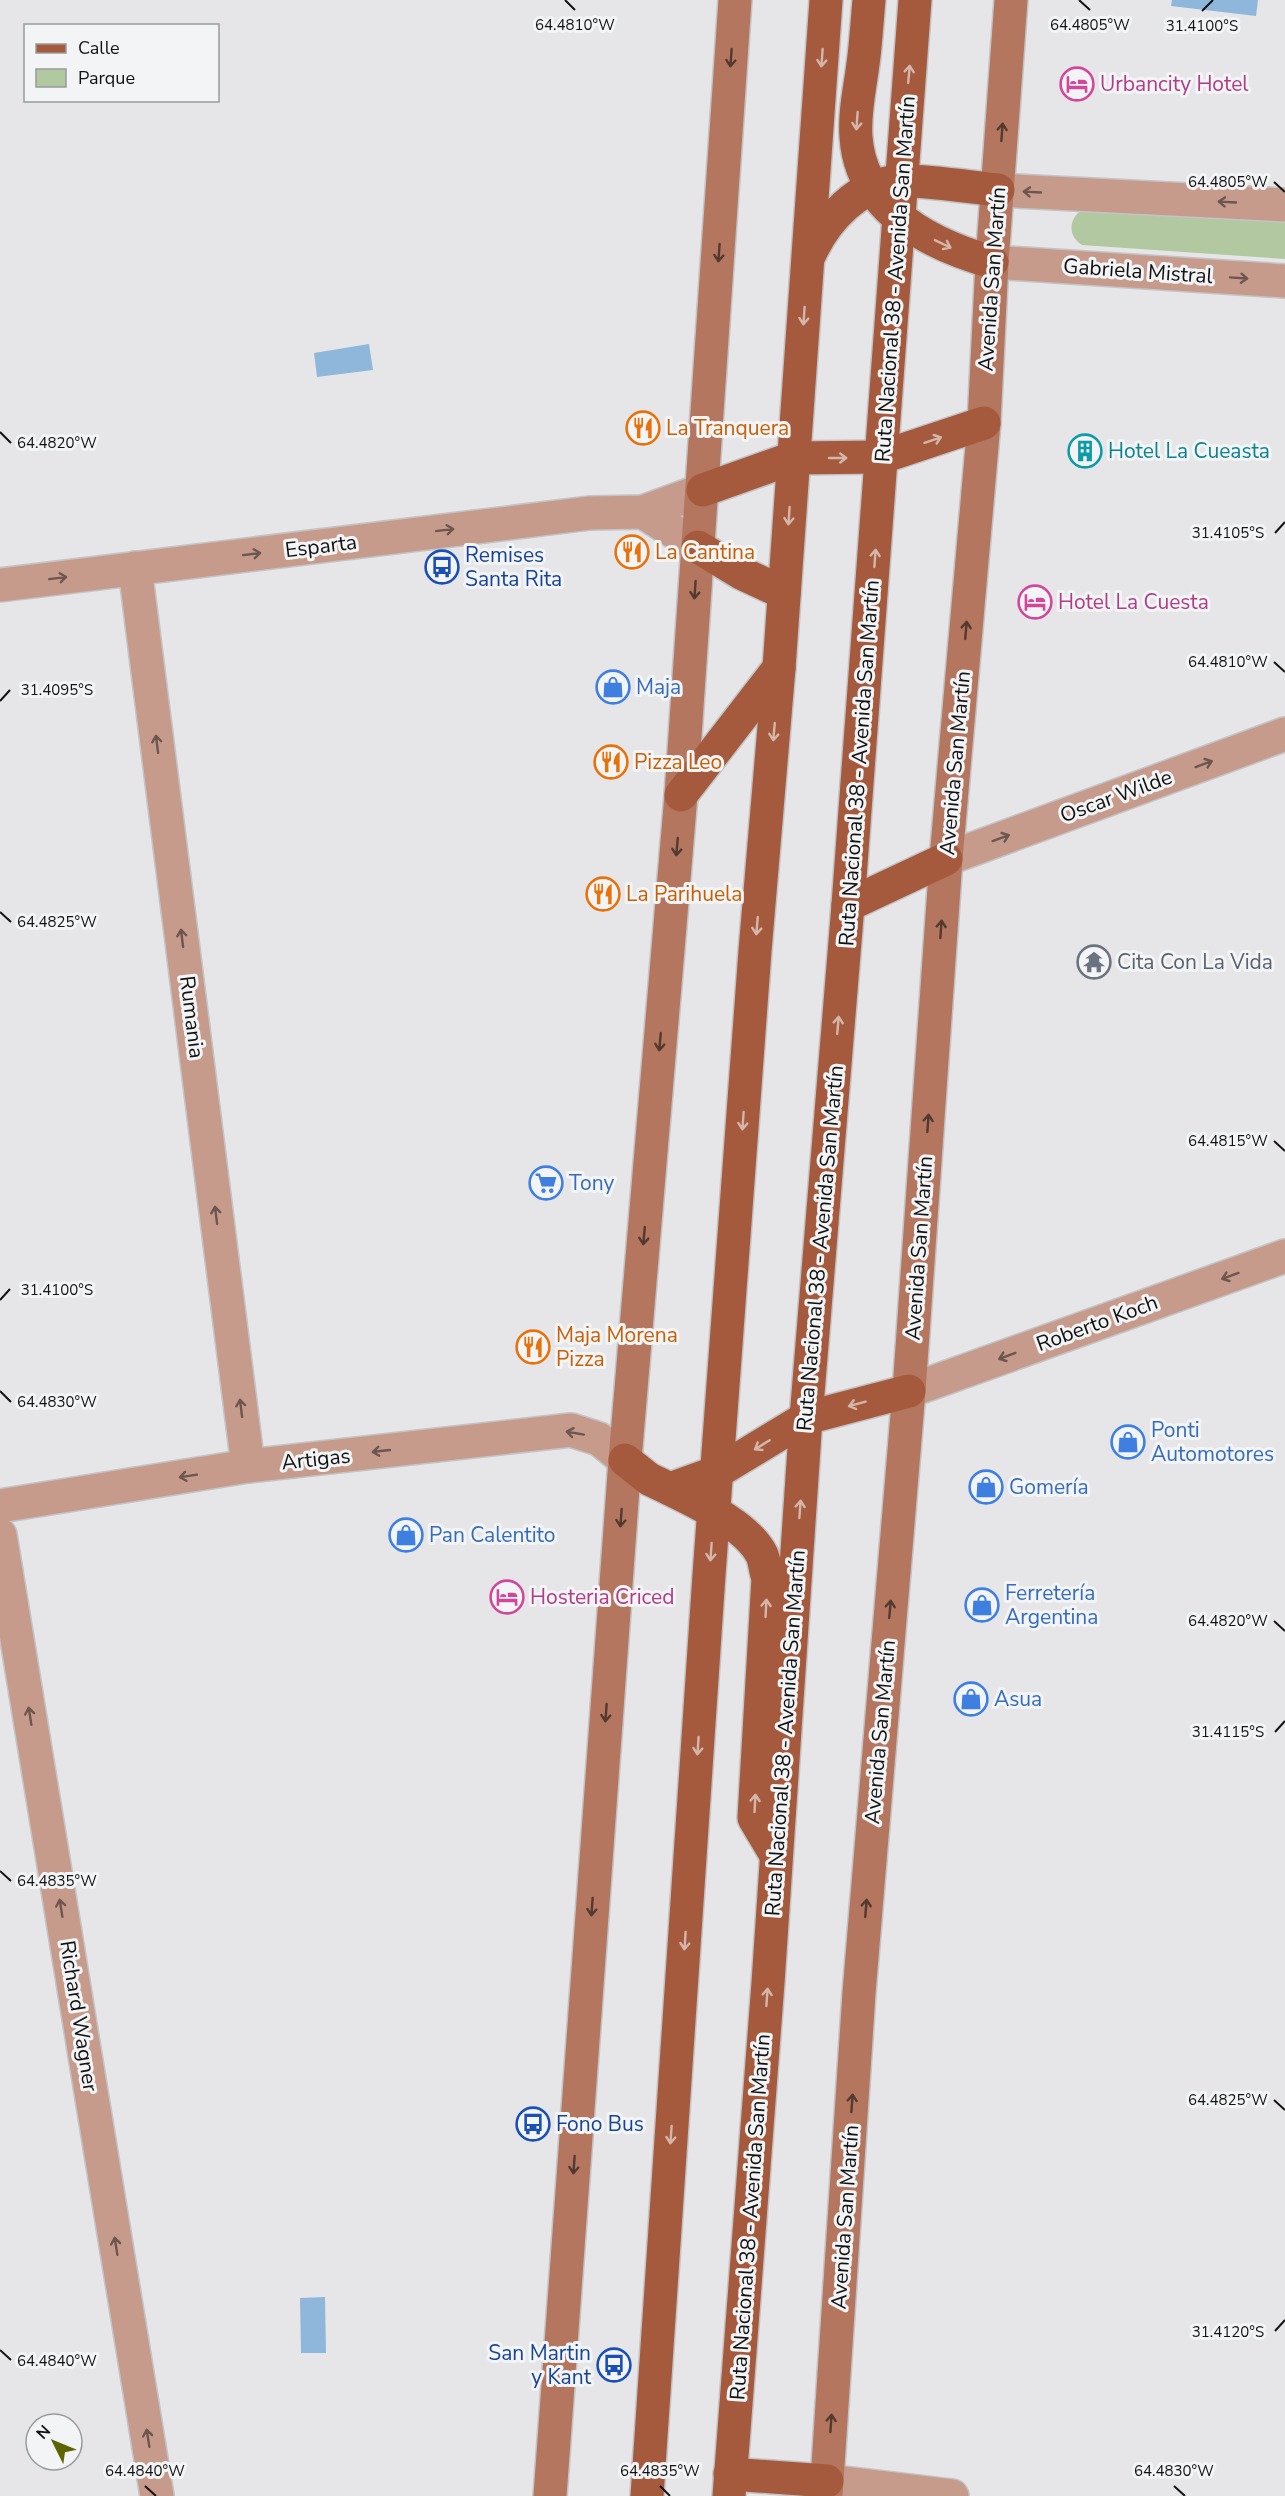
<svg xmlns="http://www.w3.org/2000/svg" width="1285" height="2496" font-family="'Nunito Sans',sans-serif">
<style>
.green{fill:#b1c8a0}
.water{fill:#8eb7db}
.lines{fill:none;stroke-linecap:round;stroke-linejoin:round}
.minor-casing{stroke:#c4c4c6;stroke-width:36}
.secondary-casing{stroke:#c4c4c6;stroke-width:36}
.primary-casing{stroke:#c4c4c6;stroke-width:36}
.minor{stroke:#c79b8b;stroke-width:33}
.secondary{stroke:#b5765f;stroke-width:33}
.primary{stroke:#a65a3d;stroke-width:33}
.oneway{stroke:#533a31}
.oneway2{stroke:#d4b6ab}
.oneway3{stroke:#6c564f}
.ticks{fill:none;stroke:#121213;stroke-width:2}
.labels{text-anchor:middle;stroke-width:6;stroke-linejoin:round;paint-order:stroke}
.hotel-label{font-size:21px;fill:#b23c85;stroke:#f3f4f5;text-anchor:start}
.street-label{font-size:21px;fill:#121213;stroke:#f3f4f5}
.food-label{font-size:21px;fill:#c56008;stroke:#f3f4f5;text-anchor:start}
.culture-label{font-size:21px;fill:#0d838f;stroke:#f3f4f5;text-anchor:start}
.transit-label{font-size:21px;fill:#164399;stroke:#f3f4f5;text-anchor:start}
.shop-label{font-size:21px;fill:#366cbe;stroke:#f3f4f5;text-anchor:start}
.worship-label{font-size:21px;fill:#5b616d;stroke:#f3f4f5;text-anchor:start}
.ticks-label{font-size:15px;text-anchor:middle;fill:#121213;stroke:#f3f4f5;stroke-width:6;stroke-linejoin:round;paint-order:stroke}
</style>
<rect width="100%" height="100%" fill="#e6e6e8"/>
<path class="green" d="M1086 208 1285 221V259L1082 245C1066 235 1069 215 1086 208Z"/>
<g class="water">
<polygon points="1172,0 1258,0 1256,16 1171,6"/>
<polygon points="369,344 373,370 317,377 314,353"/>
<polygon points="325,2297 326,2353 301,2353 300,2298"/>
</g>
<g class="lines">
<defs>
<g id="minor">
<polyline points="998,190 1285,205"/>
<polyline points="992,262 1285,281"/>
<polyline points="643,512 698,547"/>
<polyline points="135,568 248,1466"/>
<polyline points="0,585 590,513 643,512 703,490"/>
<polyline points="946,859 1285,734"/>
<polyline points="909,1391 1285,1256"/>
<polyline points="0,1506 248,1466 571,1430 599,1439 625,1460"/>
<polyline points="0,1535 157,2496"/>
<polyline points="827,2481 952,2496"/>
</g>
<g id="secondary">
<polyline points="550,2496 625,1460 681,795 735,0"/>
<polyline points="826,2496 859,1993 909,1391 946,859 984,423 992,262 1011,0"/>
</g>
<g id="primary">
<path d="M869 0C867 21 866 43 863 64 860 88 854 113 856 137 861 210 929 244 992 262"/>
<path d="M810 254C826 219 858 184 900 181 927 180 969 187 998 190"/>
<polyline points="703,490 793,458 882,457 984,423"/>
<polyline points="698,547 741,573 784,593"/>
<polyline points="681,795 779,668"/>
<polyline points="848,905 946,859"/>
<polyline points="625,1460 649,1479 670,1489 717,1472 806,1418 909,1391"/>
<path d="M670 1489C699 1504 747 1525 762 1555 765 1562 765 1571 768 1578L754 1818 776 1855"/>
<polyline points="730,2474 827,2481"/>
<polyline points="647,2496 709,1575 755,951 779,668 826,0"/>
<polyline points="729,2496 768,1983 806,1418 848,905 915,0"/>
</g>
</defs>
<use href="#minor" class="minor-casing"/>
<use href="#secondary" class="secondary-casing"/>
<use href="#primary" class="primary-casing"/>
<use href="#minor" class="minor"/>
<use href="#secondary" class="secondary"/>
<use href="#primary" class="primary"/>
</g>
<defs><path id="oneway-shaft" d="M-6 0H5M1.5-3L5.5 0L1.5 3" fill="none" stroke-width="1.6" stroke-linecap="round" stroke-linejoin="round" transform="scale(1.5)"/></defs>
<g class="oneway">
<use href="#oneway-shaft" transform="translate(731 58) rotate(94)"/>
<use href="#oneway-shaft" transform="translate(1002 132) rotate(-86)"/>
<use href="#oneway-shaft" transform="translate(719 253) rotate(94)"/>
<use href="#oneway-shaft" transform="translate(695 590) rotate(94)"/>
<use href="#oneway-shaft" transform="translate(966 630) rotate(-85)"/>
<use href="#oneway-shaft" transform="translate(677 847) rotate(95)"/>
<use href="#oneway-shaft" transform="translate(941 929) rotate(-86)"/>
<use href="#oneway-shaft" transform="translate(660 1042) rotate(95)"/>
<use href="#oneway-shaft" transform="translate(928 1123) rotate(-86)"/>
<use href="#oneway-shaft" transform="translate(644 1236) rotate(95)"/>
<use href="#oneway-shaft" transform="translate(621 1518) rotate(94)"/>
<use href="#oneway-shaft" transform="translate(890 1609) rotate(-85)"/>
<use href="#oneway-shaft" transform="translate(606 1713) rotate(94)"/>
<use href="#oneway-shaft" transform="translate(592 1907) rotate(94)"/>
<use href="#oneway-shaft" transform="translate(866 1908) rotate(-85)"/>
<use href="#oneway-shaft" transform="translate(852 2103) rotate(-86)"/>
<use href="#oneway-shaft" transform="translate(574 2165) rotate(94)"/>
<use href="#oneway-shaft" transform="translate(831 2423) rotate(-86)"/>
</g>
<g class="oneway2">
<use href="#oneway-shaft" transform="translate(822 58) rotate(94)"/>
<use href="#oneway-shaft" transform="translate(909 74) rotate(-85)"/>
<use href="#oneway-shaft" transform="translate(857 121) rotate(94)"/>
<use href="#oneway-shaft" transform="translate(943 244) rotate(26)"/>
<use href="#oneway-shaft" transform="translate(804 316) rotate(94)"/>
<use href="#oneway-shaft" transform="translate(933 440) rotate(-19)"/>
<use href="#oneway-shaft" transform="translate(838 458)"/>
<use href="#oneway-shaft" transform="translate(789 516) rotate(94)"/>
<use href="#oneway-shaft" transform="translate(875 558) rotate(-86)"/>
<use href="#oneway-shaft" transform="translate(774 732) rotate(95)"/>
<use href="#oneway-shaft" transform="translate(757 926) rotate(95)"/>
<use href="#oneway-shaft" transform="translate(838 1025) rotate(-85)"/>
<use href="#oneway-shaft" transform="translate(743 1121) rotate(94)"/>
<use href="#oneway-shaft" transform="translate(857 1404) rotate(165)"/>
<use href="#oneway-shaft" transform="translate(762 1445) rotate(148)"/>
<use href="#oneway-shaft" transform="translate(800 1509) rotate(-86)"/>
<use href="#oneway-shaft" transform="translate(711 1552) rotate(94)"/>
<use href="#oneway-shaft" transform="translate(766 1608) rotate(-87)"/>
<use href="#oneway-shaft" transform="translate(698 1746) rotate(94)"/>
<use href="#oneway-shaft" transform="translate(755 1803) rotate(-87)"/>
<use href="#oneway-shaft" transform="translate(685 1941) rotate(94)"/>
<use href="#oneway-shaft" transform="translate(767 1997) rotate(-86)"/>
<use href="#oneway-shaft" transform="translate(671 2135) rotate(94)"/>
</g>
<g class="oneway3">
<use href="#oneway-shaft" transform="translate(1032 192) rotate(-177)"/>
<use href="#oneway-shaft" transform="translate(1227 202) rotate(-177)"/>
<use href="#oneway-shaft" transform="translate(1239 278) rotate(4)"/>
<use href="#oneway-shaft" transform="translate(445 530) rotate(-7)"/>
<use href="#oneway-shaft" transform="translate(252 554) rotate(-7)"/>
<use href="#oneway-shaft" transform="translate(58 578) rotate(-7)"/>
<use href="#oneway-shaft" transform="translate(157 744) rotate(-97)"/>
<use href="#oneway-shaft" transform="translate(1204 764) rotate(-20)"/>
<use href="#oneway-shaft" transform="translate(1001 838) rotate(-20)"/>
<use href="#oneway-shaft" transform="translate(182 938) rotate(-97)"/>
<use href="#oneway-shaft" transform="translate(216 1215) rotate(-97)"/>
<use href="#oneway-shaft" transform="translate(1230 1276) rotate(160)"/>
<use href="#oneway-shaft" transform="translate(1007 1356) rotate(160)"/>
<use href="#oneway-shaft" transform="translate(241 1408) rotate(-97)"/>
<use href="#oneway-shaft" transform="translate(575 1433) rotate(-170)"/>
<use href="#oneway-shaft" transform="translate(381 1451) rotate(174)"/>
<use href="#oneway-shaft" transform="translate(188 1476) rotate(171)"/>
<use href="#oneway-shaft" transform="translate(30 1716) rotate(-99)"/>
<use href="#oneway-shaft" transform="translate(61 1908) rotate(-99)"/>
<use href="#oneway-shaft" transform="translate(116 2246) rotate(-99)"/>
<use href="#oneway-shaft" transform="translate(148 2438) rotate(-99)"/>
</g>
<path class="ticks" d="M565 0 575 10M1079 0 1090 10M1202 11 1213 0M1274 182 1285 192M0 432 11 443M1275 533 1285 522M1274 662 1285 672M0 701 10 690M0 912 11 922M1274 1141 1285 1151M0 1300 10 1289M0 1391 11 1402M1274 1621 1285 1631M1275 1732 1285 1721M0 1871 11 1881M1274 2100 1285 2110M1275 2331 1285 2320M0 2350 11 2360M145 2486 156 2496M660 2486 670 2496M1174 2486 1185 2496"/>
<defs>
<symbol id="hotel-ring" viewBox="-11 -11 22 22"><circle r="9.5" fill="#f3f4f5" stroke="#d1479c" stroke-width="1.5"/><path d="M-6-4.5h1.5V1H6V5H4.5V3h-9V5H-6ZM-4 0a1.8 1.8 0 1 1 3.6 0ZM.5 0V-2.5h3Q6-2.5 6 0Z" fill="#d1479c"/></symbol>
<symbol id="restaurant-ring" viewBox="-11 -11 22 22"><circle r="9.5" fill="#f3f4f5" stroke="#e8710a" stroke-width="1.5"/><path d="M-5-6h1v4h1v-4h1v4h1v-4h1v5L-1.5 .5V6h-2V.5L-5-1ZM5-6V6H3V1.5H1.5Q1.5-4 5-6Z" fill="#e8710a"/></symbol>
<symbol id="building-ring" viewBox="-11 -11 22 22"><circle r="9.5" fill="#f3f4f5" stroke="#0f9aa8" stroke-width="1.5"/><path d="M-4-6H4V6H1V3H-1V6H-4ZM-2.5-4.3h1.7v1.8h-1.7ZM.8-4.3h1.7v1.8H.8ZM-2.5-1h1.7V.8h-1.7ZM.8-1h1.7V.8H.8Z" fill="#0f9aa8"/></symbol>
<symbol id="bus-ring" viewBox="-11 -11 22 22"><circle r="9.5" fill="#f3f4f5" stroke="#1a4fb4" stroke-width="1.5"/><path d="M-5-6H5V4H4V6H2V4H-2V6H-4V4H-5ZM-3.5-4V0h7V-4ZM-3.5 1.2v1.5H-2V1.2ZM2 1.2v1.5H3.5V1.2Z" fill="#1a4fb4"/></symbol>
<symbol id="shop-ring" viewBox="-11 -11 22 22"><circle r="9.5" fill="#f3f4f5" stroke="#3f7fe0" stroke-width="1.5"/><path d="M-5-2.5h2.3a2.7 3.5 0 0 1 5.4 0H5L5.5 6h-11ZM-1.5-2.5h3a1.5 2.3 0 0 0-3 0Z" fill="#3f7fe0"/></symbol>
<symbol id="temple-ring" viewBox="-11 -11 22 22"><circle r="9.5" fill="#f3f4f5" stroke="#6b7280" stroke-width="1.5"/><path d="M0-6L5-2H3V0L6.5 2.5H4V6H1.5V3h-3V6H-4V2.5H-6.5L-3 0V-2H-5Z" fill="#6b7280"/></symbol>
<symbol id="supermarket-ring" viewBox="-11 -11 22 22"><circle r="9.5" fill="#f3f4f5" stroke="#3f7fe0" stroke-width="1.5"/><path d="M-6-5.5h2.5l.6 2H6L4.5 2H-2.5L-4.4-4H-6ZM-1.5 3.2a1.3 1.3 0 1 0 .1 0ZM3 3.2a1.3 1.3 0 1 0 .1 0Z" fill="#3f7fe0"/></symbol>
</defs>
<g fill-rule="evenodd">
<use href="#hotel-ring" x="1058" y="65" width="38" height="38"/>
<use href="#restaurant-ring" x="624" y="409" width="38" height="38"/>
<use href="#building-ring" x="1066" y="432" width="38" height="38"/>
<use href="#restaurant-ring" x="613" y="533" width="38" height="38"/>
<use href="#bus-ring" x="423" y="548" width="38" height="38"/>
<use href="#hotel-ring" x="1016" y="583" width="38" height="38"/>
<use href="#shop-ring" x="594" y="668" width="38" height="38"/>
<use href="#restaurant-ring" x="592" y="743" width="38" height="38"/>
<use href="#restaurant-ring" x="584" y="875" width="38" height="38"/>
<use href="#temple-ring" x="1075" y="943" width="38" height="38"/>
<use href="#supermarket-ring" x="527" y="1164" width="38" height="38"/>
<use href="#restaurant-ring" x="514" y="1328" width="38" height="38"/>
<use href="#shop-ring" x="1109" y="1423" width="38" height="38"/>
<use href="#shop-ring" x="967" y="1468" width="38" height="38"/>
<use href="#shop-ring" x="387" y="1516" width="38" height="38"/>
<use href="#hotel-ring" x="488" y="1578" width="38" height="38"/>
<use href="#shop-ring" x="963" y="1586" width="38" height="38"/>
<use href="#shop-ring" x="952" y="1680" width="38" height="38"/>
<use href="#bus-ring" x="514" y="2105" width="38" height="38"/>
<use href="#bus-ring" x="595" y="2346" width="38" height="38"/>
</g>
<g class="labels">
<g class="hotel-label">
<text x="1100" y="91">Urbancity Hotel</text>
<text x="1058" y="609">Hotel La Cuesta</text>
<text x="530" y="1604">Hosteria Criced</text>
</g>
<g class="street-label">
<text transform="translate(1138 271) rotate(4)" y="7">Gabriela Mistral</text>
<text transform="translate(895 279) rotate(-86)" y="7">Ruta Nacional 38 - Avenida San Martín</text>
<text transform="translate(992 279) rotate(-86)" y="7">Avenida San Martín</text>
<text transform="translate(321 546) rotate(-7)" y="7">Esparta</text>
<text transform="translate(859 763) rotate(-86)" y="7">Ruta Nacional 38 - Avenida San Martín</text>
<text transform="translate(955 763) rotate(-85)" y="7">Avenida San Martín</text>
<text transform="translate(1116 796) rotate(-20)" y="7">Oscar Wilde</text>
<text transform="translate(192 1017) rotate(83)" y="7">Rumania</text>
<text transform="translate(820 1248) rotate(-85)" y="7">Ruta Nacional 38 - Avenida San Martín</text>
<text transform="translate(919 1248) rotate(-86)" y="7">Avenida San Martín</text>
<text transform="translate(1097 1323) rotate(-20)" y="7">Roberto Koch</text>
<text transform="translate(316 1459) rotate(-6)" y="7">Artigas</text>
<text transform="translate(880 1732) rotate(-85)" y="7">Avenida San Martín</text>
<text transform="translate(785 1733) rotate(-86)" y="7">Ruta Nacional 38 - Avenida San Martín</text>
<text transform="translate(79 2016) rotate(81)" y="7">Richard Wagner</text>
<text transform="translate(750 2217) rotate(-86)" y="7">Ruta Nacional 38 - Avenida San Martín</text>
<text transform="translate(845 2217) rotate(-86)" y="7">Avenida San Martín</text>
</g>
<g class="food-label">
<text x="666" y="435">La Tranquera</text>
<text x="655" y="559">La Cantina</text>
<text x="634" y="769">Pizza Leo</text>
<text x="626" y="901">La Parihuela</text>
<text x="556" y="1342">Maja Morena<tspan x="556" dy="24">Pizza</tspan></text>
</g>
<g class="culture-label">
<text x="1108" y="458">Hotel La Cueasta</text>
</g>
<g class="transit-label">
<text x="465" y="562">Remises<tspan x="465" dy="24">Santa Rita</tspan></text>
<text x="556" y="2131">Fono Bus</text>
<text x="591" y="2360" text-anchor="end">San Martin<tspan x="591" dy="24">y Kant</tspan></text>
</g>
<g class="shop-label">
<text x="636" y="694">Maja</text>
<text x="569" y="1190">Tony</text>
<text x="1151" y="1437">Ponti<tspan x="1151" dy="24">Automotores</tspan></text>
<text x="1009" y="1494">Gomería</text>
<text x="429" y="1542">Pan Calentito</text>
<text x="1005" y="1600">Ferretería<tspan x="1005" dy="24">Argentina</tspan></text>
<text x="994" y="1706">Asua</text>
</g>
<g class="worship-label">
<text x="1117" y="969">Cita Con La Vida</text>
</g>
</g>
<g class="ticks-label">
<text x="575" y="30">64.4810°W</text>
<text x="1090" y="30">64.4805°W</text>
<text x="1202" y="31">31.4100°S</text>
<text x="1228" y="187">64.4805°W</text>
<text x="57" y="448">64.4820°W</text>
<text x="1228" y="538">31.4105°S</text>
<text x="1228" y="667">64.4810°W</text>
<text x="57" y="695">31.4095°S</text>
<text x="57" y="927">64.4825°W</text>
<text x="1228" y="1146">64.4815°W</text>
<text x="57" y="1295">31.4100°S</text>
<text x="57" y="1407">64.4830°W</text>
<text x="1228" y="1626">64.4820°W</text>
<text x="1228" y="1737">31.4115°S</text>
<text x="57" y="1886">64.4835°W</text>
<text x="1228" y="2105">64.4825°W</text>
<text x="1228" y="2337">31.4120°S</text>
<text x="57" y="2366">64.4840°W</text>
<text x="145" y="2476">64.4840°W</text>
<text x="660" y="2476">64.4835°W</text>
<text x="1174" y="2476">64.4830°W</text>
</g>
<rect x="24" y="24" width="195" height="78" fill="#f3f4f5" stroke="#999a9b" stroke-width="1.5"/>
<rect x="36" y="44" width="30" height="9" fill="#a65a3d" stroke="#999a9b" stroke-width="1.5"/>
<text x="78" y="54" font-size="18" fill="#121213">Calle</text>
<rect x="36" y="69" width="30" height="18" fill="#b1c8a0" stroke="#999a9b" stroke-width="1.5"/>
<text x="78" y="84" font-size="18" fill="#121213">Parque</text>
<g transform="translate(54 2442) rotate(313)"><circle r="28" fill="#f3f4f5" stroke="#999a9b" stroke-width="1.5"/>
<path d="M0-4.5L10 22L0 15L-10 22Z" fill="#5e6400"/>
<text y="-9" font-size="16" font-weight="bold" text-anchor="middle" fill="#121213">N</text>
</g>
</svg>
